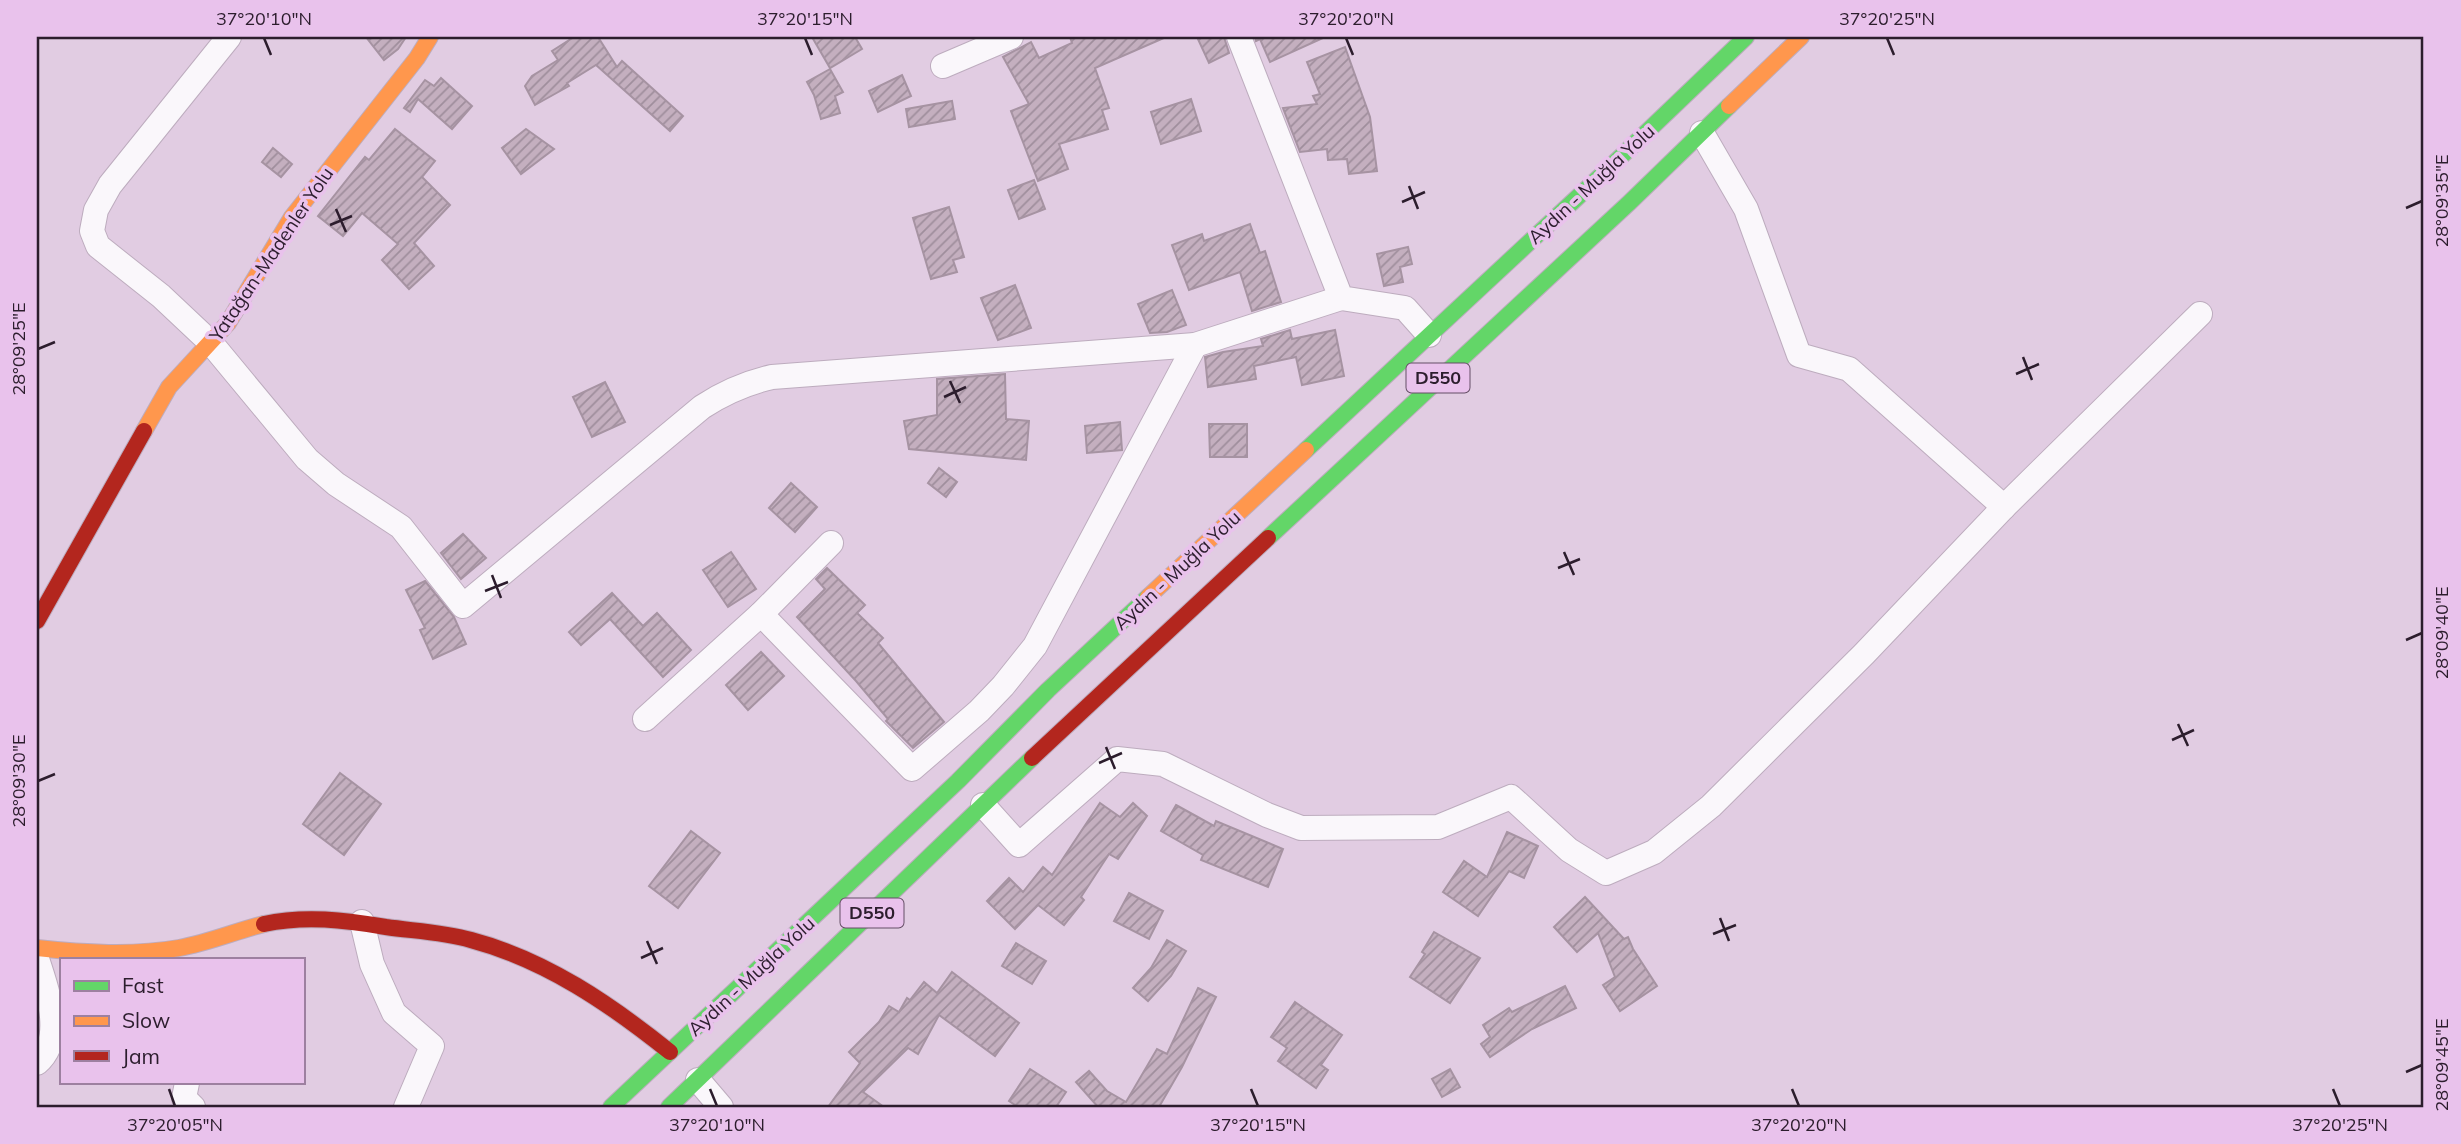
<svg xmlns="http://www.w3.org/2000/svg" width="2461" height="1144" font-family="Mulish,sans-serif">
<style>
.building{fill:url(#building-hatch);stroke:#a693a2;stroke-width:2}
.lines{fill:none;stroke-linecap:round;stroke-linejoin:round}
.street-casing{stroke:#bdacbe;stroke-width:26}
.fast-casing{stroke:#bdacbe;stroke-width:18}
.slow-casing{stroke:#bdacbe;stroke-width:18}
.jam-casing{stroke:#bdacbe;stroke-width:18}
.street{stroke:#faf7fb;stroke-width:24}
.fast{stroke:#63d668;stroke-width:16}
.slow{stroke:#ff974d;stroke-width:16}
.jam{stroke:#b3261e;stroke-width:16}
.ticks{fill:none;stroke:#2c1d2d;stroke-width:2.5}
.labels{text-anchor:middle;stroke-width:7;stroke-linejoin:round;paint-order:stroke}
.shield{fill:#e9c2ec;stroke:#654e66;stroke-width:2}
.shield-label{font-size:18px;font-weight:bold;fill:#2c1d2d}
.street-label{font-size:19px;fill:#2c1d2d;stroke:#e9c2ec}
.neatline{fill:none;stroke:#2c1d2d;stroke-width:2.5}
.ticks-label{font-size:18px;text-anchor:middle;fill:#2c1d2d}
</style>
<defs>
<pattern id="building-hatch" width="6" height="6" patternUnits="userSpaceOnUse" patternTransform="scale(1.75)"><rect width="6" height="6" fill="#c4afbf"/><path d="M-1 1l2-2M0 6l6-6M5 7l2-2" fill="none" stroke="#9f8e9c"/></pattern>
</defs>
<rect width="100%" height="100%" fill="#e1cce2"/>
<g class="building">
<polygon points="366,37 406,37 398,49 384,60"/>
<polygon points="574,37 598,37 617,67 622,61 683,116 670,131 596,65 567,83 569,86 535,105 525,86 532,76 558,60 552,51"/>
<polygon points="812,37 855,37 862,49 830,68"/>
<polygon points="1070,37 1166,37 1095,68 1109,108 1102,110 1108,129 1059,144 1068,169 1038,181 1011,111 1029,104 1003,57 1031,42 1039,58 1072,43"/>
<polygon points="1197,37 1224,37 1229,53 1209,63"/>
<polygon points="1255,37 1325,37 1270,62 1260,39 1256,41"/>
<polygon points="1345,47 1370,117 1377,171 1349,174 1347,159 1328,160 1327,149 1300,152 1283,108 1317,104 1313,96 1320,94 1307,62"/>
<polygon points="830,69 843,92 835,96 840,113 821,119 814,95 807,82"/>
<polygon points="902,75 911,96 878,112 869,91"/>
<polygon points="441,78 472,106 452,129 418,99 410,112 404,108 425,80 434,86"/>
<polygon points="1191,99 1201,131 1161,144 1151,112"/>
<polygon points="952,101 955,119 909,127 906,109"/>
<polygon points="395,129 435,161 422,177 450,205 414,243 434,266 409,289 382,260 398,244 362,213 343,236 318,216 365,157 369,160"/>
<polygon points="526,129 554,149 521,174 502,148"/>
<polygon points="273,148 292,164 281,177 262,162"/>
<polygon points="1034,180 1045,209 1019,219 1008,190"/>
<polygon points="949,207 964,257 953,260 957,272 931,279 913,218"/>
<polygon points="1250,224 1260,253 1265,251 1281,302 1252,311 1240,272 1189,290 1172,245 1202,234 1204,241"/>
<polygon points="1408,247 1412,264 1400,267 1403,282 1384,286 1377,254"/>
<polygon points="1015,285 1031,328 998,340 981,298"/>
<polygon points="1172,290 1186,325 1167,332 1150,333 1138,304"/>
<polygon points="1290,330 1292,339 1335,330 1344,376 1302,385 1296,357 1254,366 1256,379 1208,387 1205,357 1223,352 1263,346 1261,339"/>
<polygon points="1005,374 1006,419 1029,421 1026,460 909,449 904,421 937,415 937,379"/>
<polygon points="605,382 625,422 592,437 573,397"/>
<polygon points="1120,422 1122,450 1087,453 1085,426"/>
<polygon points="1209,424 1247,424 1247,457 1210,457"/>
<polygon points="939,468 957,482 946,497 928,483"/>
<polygon points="791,483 817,507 795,532 769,508"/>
<polygon points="463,534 486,558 461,579 441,553"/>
<polygon points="731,552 756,589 728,607 703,570"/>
<polygon points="827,568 865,605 857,613 883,638 878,643 944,722 913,748 886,721 888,719 856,681 797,617 825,589 816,579"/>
<polygon points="425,581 454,617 466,644 433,659 420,630 425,628 406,590"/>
<polygon points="612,593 643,626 657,613 691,650 663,677 610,619 581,645 569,632"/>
<polygon points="761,652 784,676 748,710 726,685"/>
<polygon points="340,773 381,804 344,855 303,824"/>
<polygon points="1100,803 1120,817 1133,803 1147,816 1118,859 1109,854 1081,897 1084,900 1064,925 1038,905 1015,929 987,901 1009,878 1023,892 1043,867 1052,875"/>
<polygon points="1176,805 1214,826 1216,821 1283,849 1268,887 1201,860 1203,855 1161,831"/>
<polygon points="691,831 720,853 678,908 649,886"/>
<polygon points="1507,832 1538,846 1524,878 1509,871 1478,916 1443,892 1464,861 1487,877"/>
<polygon points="1129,893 1163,911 1149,939 1114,921"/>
<polygon points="1585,897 1624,939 1628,937 1633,949 1657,986 1620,1011 1603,985 1615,977 1598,933 1577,952 1554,927"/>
<polygon points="1434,932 1480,958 1450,1003 1410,977 1425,954 1422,952"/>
<polygon points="1167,940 1186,951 1171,976 1148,1001 1133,988 1151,968"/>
<polygon points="1016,943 1046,961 1032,984 1002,966"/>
<polygon points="952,972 1019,1023 995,1056 939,1015 918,1054 908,1048 863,1092 884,1107 828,1107 860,1063 849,1052 879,1022 889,1006 899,1012 907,998 910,1000 924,982 937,993"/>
<polygon points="1565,986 1576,1008 1532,1029 1490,1057 1481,1044 1490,1037 1483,1025 1509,1008 1512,1012"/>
<polygon points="1198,988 1216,997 1182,1067 1159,1107 1098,1107 1076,1082 1089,1071 1107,1091 1126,1102 1157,1049 1167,1054"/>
<polygon points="1295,1002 1342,1035 1321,1065 1328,1070 1316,1088 1278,1061 1287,1048 1271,1037"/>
<polygon points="1030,1069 1066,1092 1056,1107 1018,1107 1009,1101"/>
<polygon points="1450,1069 1460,1087 1442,1097 1432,1079"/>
</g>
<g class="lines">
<defs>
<g id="street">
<path d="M229 37 110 185 96 210 92 231 98 246 161 296 211 343 307 459 336 484 401 527 463 606 702 407C725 392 746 383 772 377L1195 345 1341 298"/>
<polyline points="1239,37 1341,298 1405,308 1429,335"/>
<polyline points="943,66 1011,37"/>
<polyline points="1702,133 1746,209 1799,355 1849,369 2004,507"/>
<polyline points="761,614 912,769 979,711 1003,686 1035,646 1195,345"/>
<polyline points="645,719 761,614 831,543"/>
<polyline points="983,805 1019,845 1117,759 1163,764 1267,815 1301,828 1438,827 1511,797 1569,850 1606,873 1654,852 1711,806 1864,654 2004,507 2200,314"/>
<polyline points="362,922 372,964 394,1013 432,1046 406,1107"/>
<path d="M37 959C47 990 66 1038 37 1063"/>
<polyline points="698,1080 721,1107"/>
<polyline points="187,1083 184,1098 193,1107"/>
</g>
<g id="fast">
<polyline points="1306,450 1609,168 1746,37"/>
<polyline points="1268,538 1630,202 1729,106"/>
<polyline points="611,1107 958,781 1048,690 1148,597"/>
<polyline points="669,1107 1032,758"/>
</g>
<g id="slow">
<polyline points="1729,106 1801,37"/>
<polyline points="144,431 169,387 228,323 292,217 417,58 430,37"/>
<polyline points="1148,597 1306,450"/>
<path d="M37 948C84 953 133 956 179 948 208 943 236 931 264 924"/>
</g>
<g id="jam">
<polyline points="37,621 144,431"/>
<polyline points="1032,758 1268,538"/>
<path d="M264 924C305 915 345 920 386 927 414 931 443 932 471 940 546 960 610 1004 670 1052"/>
</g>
</defs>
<use href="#street" class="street-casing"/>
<use href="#fast" class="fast-casing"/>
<use href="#slow" class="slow-casing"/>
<use href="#jam" class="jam-casing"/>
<use href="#street" class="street"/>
<use href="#fast" class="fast"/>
<use href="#slow" class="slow"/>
<use href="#jam" class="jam"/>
</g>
<path class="ticks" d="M264 38 271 55M805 38 812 55M1346 38 1353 55M1887 38 1894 55M1409 186 1418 209M1402 202 1425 192M2406 208 2422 201M336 209 346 232M330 225 352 216M38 349 55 342M2023 357 2032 380M2016 374 2039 364M950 381 960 403M944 397 966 387M1564 552 1574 575M1558 568 1580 559M492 575 501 598M485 591 508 582M2406 640 2422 633M2178 724 2188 746M2172 740 2194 730M1106 747 1115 769M1099 763 1122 753M38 781 55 774M1720 918 1729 941M1713 934 1736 925M647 941 657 964M641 958 663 948M2406 1072 2422 1065M169 1089 175 1106M710 1089 717 1106M1251 1089 1258 1106M1792 1089 1799 1106M2333 1089 2340 1106"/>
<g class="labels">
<g class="shield">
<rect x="1406.5" y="363.5" width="63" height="29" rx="5"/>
<rect x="840.5" y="898.5" width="63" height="29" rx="5"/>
</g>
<g class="shield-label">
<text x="1438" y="384">D550</text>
<text x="872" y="919">D550</text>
</g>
<g class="street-label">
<text transform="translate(1591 184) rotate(-43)" y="7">Aydın - Muğla Yolu</text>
<text transform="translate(271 254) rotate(-56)" y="7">Yatağan-Madenler Yolu</text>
<text transform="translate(1177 570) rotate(-43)" y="7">Aydın - Muğla Yolu</text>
<text transform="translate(751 976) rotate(-43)" y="7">Aydın - Muğla Yolu</text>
</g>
</g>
<rect width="2461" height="1144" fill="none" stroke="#e9c2ec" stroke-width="77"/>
<rect x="60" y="958" width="245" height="126" fill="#e9c2ec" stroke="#9d80a0" stroke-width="2"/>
<rect x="74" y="981" width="35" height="10" fill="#63d668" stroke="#9d80a0" stroke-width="2"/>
<text x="122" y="993" font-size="21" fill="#2c1d2d">Fast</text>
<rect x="74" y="1016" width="35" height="10" fill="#ff974d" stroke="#9d80a0" stroke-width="2"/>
<text x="122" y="1028" font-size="21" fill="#2c1d2d">Slow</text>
<rect x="74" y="1051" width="35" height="10" fill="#b3261e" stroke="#9d80a0" stroke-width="2"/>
<text x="122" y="1064" font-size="21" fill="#2c1d2d">Jam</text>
<rect x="38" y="38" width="2384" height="1068" class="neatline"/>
<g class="ticks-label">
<text x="264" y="25">37°20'10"N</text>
<text x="805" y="25">37°20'15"N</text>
<text x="1346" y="25">37°20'20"N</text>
<text x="1887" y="25">37°20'25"N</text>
<text transform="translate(2442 201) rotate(-90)" y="6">28°09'35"E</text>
<text transform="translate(19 349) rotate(-90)" y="6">28°09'25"E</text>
<text transform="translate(2442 633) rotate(-90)" y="6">28°09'40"E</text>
<text transform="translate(19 781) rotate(-90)" y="6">28°09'30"E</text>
<text transform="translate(2442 1065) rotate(-90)" y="6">28°09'45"E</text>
<text x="175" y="1131">37°20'05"N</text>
<text x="717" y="1131">37°20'10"N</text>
<text x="1258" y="1131">37°20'15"N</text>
<text x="1799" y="1131">37°20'20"N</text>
<text x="2340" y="1131">37°20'25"N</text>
</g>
</svg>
